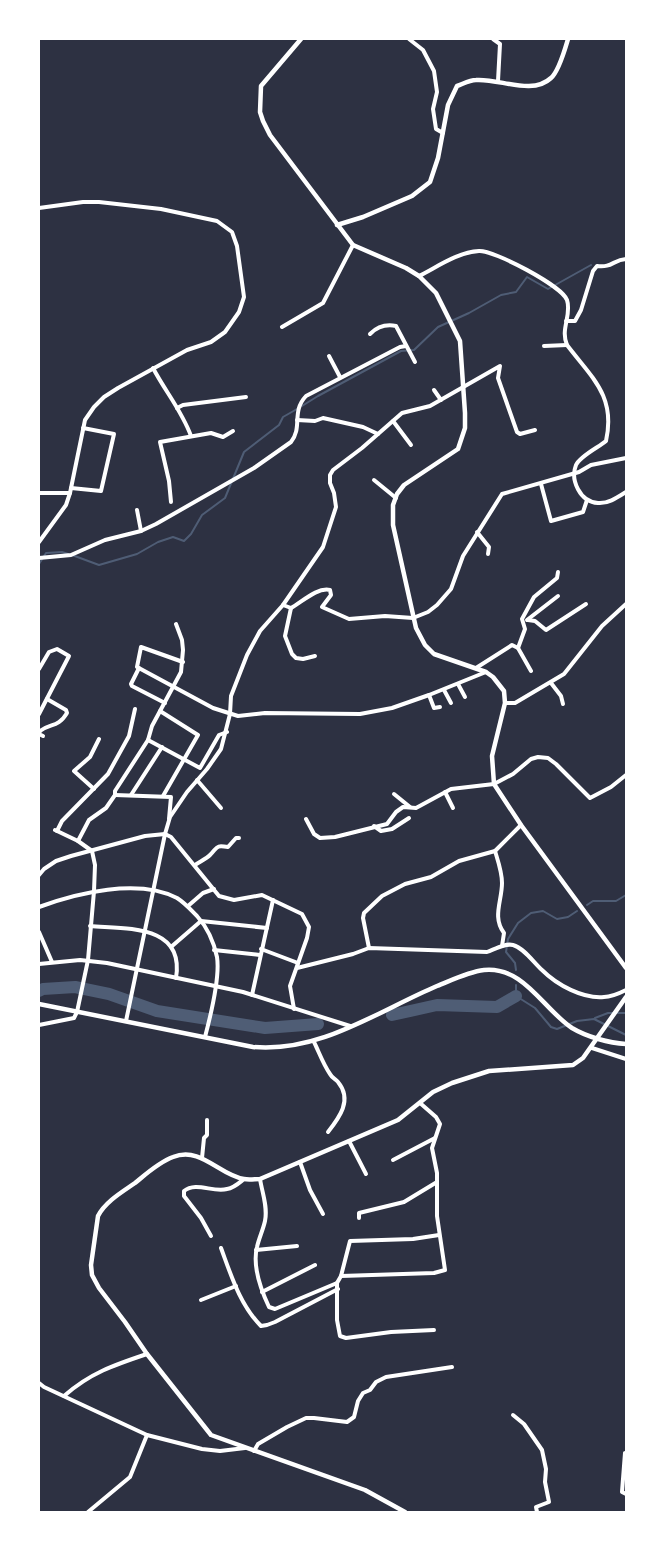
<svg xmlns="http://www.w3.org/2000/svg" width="665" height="1551" font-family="Figtree,sans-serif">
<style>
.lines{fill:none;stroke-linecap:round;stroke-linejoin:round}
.stream{stroke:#4f5d75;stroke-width:2}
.river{stroke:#4f5d75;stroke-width:12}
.minor{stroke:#fff;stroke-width:4}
.tertiary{stroke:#fff;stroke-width:4.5}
</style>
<rect width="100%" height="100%" fill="#2d3142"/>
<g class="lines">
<g class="stream">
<polyline points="302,406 318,396 401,351 414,350 438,327 469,313 501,295 516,292 527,277 548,289 591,265"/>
<polyline points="72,555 99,565 137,554 158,542 173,537 184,541 191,534 202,515 225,498 244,452 279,425 283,417 297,409"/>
<polyline points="39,564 46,553 62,552 68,554"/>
<polyline points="587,905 593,901 616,901 626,895"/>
<polyline points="516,970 515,963 506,952 508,939 518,923 531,913 543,911 557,919 568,917 577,911"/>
<polyline points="516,985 516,996 535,1008 551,1027 557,1029 577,1021 594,1019 626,1035"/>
<polyline points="595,1018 608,1013 626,1013"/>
</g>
<g class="river">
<polyline points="39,991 43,989 75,987 109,994 157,1011 265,1028 318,1024"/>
<polyline points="392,1015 437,1005 497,1007 516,996"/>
</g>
<g class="minor">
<polyline points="409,39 423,50 434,71 437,92 433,109 436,129 443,133"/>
<polyline points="493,39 500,44 498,81"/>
<polyline points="39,208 83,202 99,202 161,209 217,221 232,232 237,246 244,297 239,312 225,332 211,342 187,350 118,388 104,397 94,407 85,420 70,493 66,505 39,542"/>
<path d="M419 276C437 267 458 252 479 251 494 250 562 286 567 300 572 315 560 329 567 345 592 378 616 396 606 441 599 447 580 456 576 465 570 480 580 502 598 503 608 504 618 497 626 492"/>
<path d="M566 321H575L581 310 593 271 597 266C612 268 613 260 626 259"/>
<polyline points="282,327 323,303 353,245"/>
<path d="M370 334C377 327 386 324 396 326L415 362"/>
<polyline points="544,346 567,345"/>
<polyline points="329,356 340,377"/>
<path d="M153 368C165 391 182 411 191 436"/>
<polyline points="434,390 441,400"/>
<polyline points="177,408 183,405 246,397"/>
<polyline points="297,420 315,421 323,418 363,427 378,434"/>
<polyline points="393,421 411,445"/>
<polyline points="374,480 396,498"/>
<polyline points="541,484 551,521 583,512 587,500"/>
<polyline points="71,488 101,491 114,434 83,428"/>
<polyline points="39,493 70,493"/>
<polyline points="171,502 169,481 160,442 211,433 223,437 233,431"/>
<polyline points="137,510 141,531"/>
<polyline points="477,532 489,547 488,554"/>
<path d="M39 558 71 555 105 540 141 531 156 524 254 468 291 442C303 427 291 412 306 396L400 347 406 346"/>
<path d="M283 605 291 608C302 602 317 587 330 590L331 595 322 607 349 619 385 616 413 618 428 612 437 605 451 589 463 556 502 494 579 472 591 465 626 458"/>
<polyline points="291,608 285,636 292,654 296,658 303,659 315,656"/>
<polyline points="527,620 558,596"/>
<polyline points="528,620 535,621 546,630 586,604"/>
<polyline points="518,648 525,629 522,619 534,597 557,578 558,572"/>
<polyline points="183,662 141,647 137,667 213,708 238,716 265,713 360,714 392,708 429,695 486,672"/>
<polyline points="139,668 131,684 132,686 165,703"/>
<polyline points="476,668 512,645 518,648 531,671"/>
<polyline points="39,669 49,652 57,649 69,656 39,714"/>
<polyline points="551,683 561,696 563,704"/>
<polyline points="458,684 465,697"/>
<polyline points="444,690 451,703"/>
<polyline points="429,695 434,708 440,707"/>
<polyline points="505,703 515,703 564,674 602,626 626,604"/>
<polyline points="160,711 198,735 163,796"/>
<path d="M43 736 39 734 40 731C50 723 58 728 67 713L66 710 47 699"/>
<polyline points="148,740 200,768 219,735 227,732"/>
<polyline points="197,780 221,808"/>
<polyline points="94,789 74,771 90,757 99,739"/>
<polyline points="445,792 453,808"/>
<polyline points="394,794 410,807"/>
<polyline points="115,795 171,797 169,819"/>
<polyline points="131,795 162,747"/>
<polyline points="306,819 314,834 320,838 335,837 387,824 396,812 403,807 416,808 451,789 494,784 513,774 531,759 538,757 548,758 556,764 590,798 611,787 626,775"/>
<polyline points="374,826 381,831 392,829 409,818"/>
<polyline points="57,831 62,821 108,774 129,736 135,709"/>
<polyline points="78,841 89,820 106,808 115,795 115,791 148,740 152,726 181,672 183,650 182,640 176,624"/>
<path d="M495 851C498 861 502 872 502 883 502 901 492 917 504 933L502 946"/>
<path d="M195 865C199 862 206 859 210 855 218 847 215 845 228 847L236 838H239"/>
<polyline points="39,875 44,869 56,861 71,856 145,836 165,834 171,837 219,896 234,900 262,895 302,914 309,927 307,938 290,986 294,1009"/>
<polyline points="188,906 203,893 214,889"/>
<path d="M39 907C77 893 138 878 177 898 185 903 191 910 197 916 207 927 214 943 217 957 220 976 210 1018 205 1037"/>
<path d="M90 926C126 929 185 924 176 978"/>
<polyline points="39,932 52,962"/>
<polyline points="171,947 201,921 267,928"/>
<polyline points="369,948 363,918 364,913 382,896 405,884 431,877 459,861 495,851 521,825"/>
<polyline points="261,949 298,963"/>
<polyline points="214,950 260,955"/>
<polyline points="39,964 80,960 107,963 243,992 350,1026"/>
<path d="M297 968 353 954 369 948 487 952C495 949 505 943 513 945 524 948 534 963 542 970 557 985 583 999 604 997 612 997 620 993 626 990"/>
<polyline points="252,995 273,900"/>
<polyline points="126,1021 165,834 170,817 187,792 207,769 221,749 230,714 231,696 247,655 260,631 283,605 323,547 336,507 334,493 330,483 330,475 333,470 362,448 402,413 430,406 500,366 498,378 517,432 520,434 535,430"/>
<polyline points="39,1025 74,1018 77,1012 88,960 94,891 95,865 92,851 78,841 55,830"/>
<path d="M314 1042C319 1052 323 1064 330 1074 332 1078 336 1079 338 1082 353 1100 339 1118 328 1132"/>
<polyline points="592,1048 626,1059"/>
<polyline points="349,1141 366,1174"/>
<polyline points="202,1158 204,1138 207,1135 207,1120"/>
<polyline points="393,1160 435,1138"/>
<polyline points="300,1162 310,1190 323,1214"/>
<path d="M260 1179C262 1192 268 1207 265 1221 263 1230 259 1238 257 1247 252 1267 261 1290 269 1307L275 1309 337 1283"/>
<polyline points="359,1218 359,1213 404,1202 437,1182"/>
<path d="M211 1236 201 1218 184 1196V1191C196 1181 213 1193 227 1189 234 1188 239 1183 244 1179"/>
<path d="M221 1248C231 1275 240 1305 261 1326L267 1325 275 1322 338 1289"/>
<polyline points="256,1250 297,1246"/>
<polyline points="341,1276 434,1273 445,1270 437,1216 437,1173 432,1148 440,1124 436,1117 420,1103"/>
<polyline points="262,1292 315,1265"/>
<polyline points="201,1300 236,1286"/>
<polyline points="434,1330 391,1332 346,1338 340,1336 337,1320 337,1283 341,1276 350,1241 413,1239 439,1235"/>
<polyline points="39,1383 44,1387 147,1435 202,1449 220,1451 245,1448"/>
<path d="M64 1396C90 1373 114 1365 147 1354"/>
<polyline points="513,1415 524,1424 542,1450 546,1469 545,1482 549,1502 536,1507 537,1512"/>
<polyline points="254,1451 258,1444 287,1427 306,1418 314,1418 347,1422 354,1417 358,1401 363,1393 370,1390 376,1382 386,1377 452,1367"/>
<polyline points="626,1454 625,1453 622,1492 626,1494"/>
<polyline points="88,1512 130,1477 147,1435"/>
</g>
<g class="tertiary">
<polyline points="301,39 261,86 260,112 263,121 270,135 353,245 406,268 419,276 436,293 460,341 465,413 465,428 458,449 404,485 397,494 393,505 393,525 416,628 425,645 434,654 486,672 493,677 504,691 505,703 492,756 494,784 521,825 626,968"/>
<path d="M337 225 363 217 412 196 430 182 438 158 448 105 457 86C463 84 469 80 476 80 499 78 532 96 551 78 559 71 565 49 568 39"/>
<path d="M39 1004 253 1047C320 1053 378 1011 437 986 452 980 468 972 484 970 524 966 543 1009 572 1028 587 1037 609 1043 626 1044"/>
<path d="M405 1512 365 1490 211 1435 147 1354 125 1322 99 1288 92 1275 91 1265 98 1216C105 1202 122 1192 135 1183 146 1174 159 1162 173 1157 201 1146 219 1175 244 1179 249 1180 255 1179 260 1179L398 1120 433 1092 452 1083 489 1071 573 1065 583 1058 626 997"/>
</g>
</g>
<rect width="665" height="1551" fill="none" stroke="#ffffff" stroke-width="80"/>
</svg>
